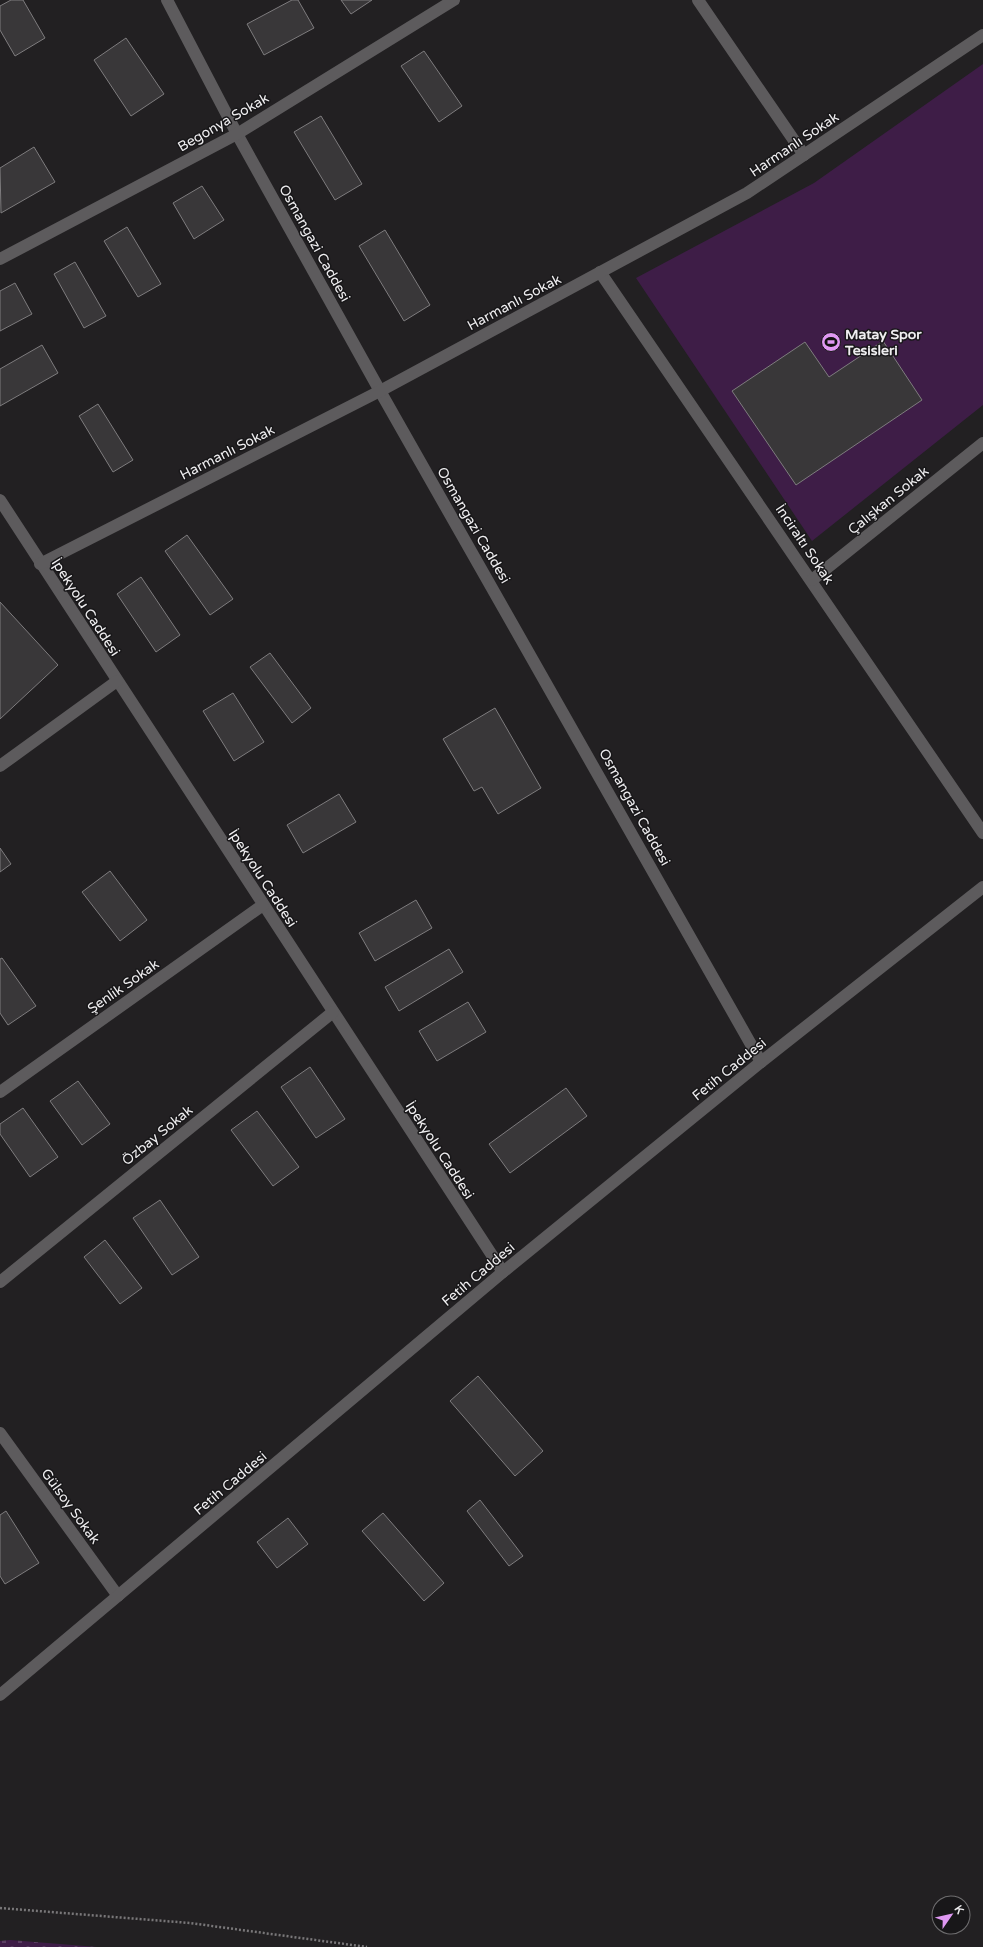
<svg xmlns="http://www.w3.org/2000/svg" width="983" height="1947" font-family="'Varela Round',sans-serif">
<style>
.cemetery{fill:url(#cemetery-stones)}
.pitch{fill:#3e1d47}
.building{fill:#393739;stroke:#7e7c7e}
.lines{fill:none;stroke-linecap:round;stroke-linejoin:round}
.path{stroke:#797779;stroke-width:2.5;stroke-dasharray:2 2;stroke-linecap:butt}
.street{stroke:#5d5b5d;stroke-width:12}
.secondary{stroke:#5d5b5d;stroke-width:12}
.labels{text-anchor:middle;stroke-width:3;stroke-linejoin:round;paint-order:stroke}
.street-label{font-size:14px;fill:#efeef0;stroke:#181719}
.poi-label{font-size:14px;font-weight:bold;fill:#efeef0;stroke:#181719;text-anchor:start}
</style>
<defs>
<pattern id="cemetery-stones" width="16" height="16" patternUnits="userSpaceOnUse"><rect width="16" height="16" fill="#3e1d47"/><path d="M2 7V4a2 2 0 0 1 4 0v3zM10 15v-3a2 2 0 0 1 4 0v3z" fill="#5a3e62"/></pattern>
</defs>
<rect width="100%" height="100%" fill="#222022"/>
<polygon class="cemetery" points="10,1940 97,1947 0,1947 0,1941"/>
<polygon class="pitch" points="983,64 983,405 812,541 636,278 814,183"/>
<g class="building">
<polygon points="11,0 23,0 45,38 15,56 0,30 0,6"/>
<polygon points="292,0 298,0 314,28 264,55 247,24"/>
<polygon points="341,0 372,0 351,14"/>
<polygon points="126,38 164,94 131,116 94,60"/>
<polygon points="424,51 462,106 439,122 401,66"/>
<polygon points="321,116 362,184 335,200 294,132"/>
<polygon points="34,147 55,182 1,213 0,168"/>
<polygon points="202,186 224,220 194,239 173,203"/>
<polygon points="127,227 161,284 138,297 104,241"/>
<polygon points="385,230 430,305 404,321 359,246"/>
<polygon points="75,262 106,316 84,328 54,274"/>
<polygon points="15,283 32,314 0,331 0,291"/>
<polygon points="883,341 922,400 796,485 732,391 805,342 829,377"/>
<polygon points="42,345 58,373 0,406 0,369"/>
<polygon points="98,404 133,460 113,472 79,416"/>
<polygon points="187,535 233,599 210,615 165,551"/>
<polygon points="141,577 180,635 156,652 117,594"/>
<polygon points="0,602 58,665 0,719"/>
<polygon points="270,653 311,708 292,723 250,667"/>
<polygon points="233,693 264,742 234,761 203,711"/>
<polygon points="495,708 541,788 498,814 482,787 474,791 443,739"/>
<polygon points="339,794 356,822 303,853 287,825"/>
<polygon points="0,848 11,864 0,872"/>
<polygon points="110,871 147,920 120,941 82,892"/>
<polygon points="416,900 432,928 375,961 359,933"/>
<polygon points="449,949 463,972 399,1011 385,987"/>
<polygon points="2,958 36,1006 8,1025 0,1013 0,959"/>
<polygon points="468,1002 486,1032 437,1061 419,1031"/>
<polygon points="310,1067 345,1119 316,1138 281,1087"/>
<polygon points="78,1081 110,1124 82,1145 50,1101"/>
<polygon points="566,1088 587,1116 510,1173 489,1144"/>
<polygon points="23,1108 58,1157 30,1177 0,1134 0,1124"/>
<polygon points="257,1111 299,1167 273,1186 231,1130"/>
<polygon points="160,1200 199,1257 172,1275 133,1218"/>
<polygon points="105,1240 142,1288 120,1304 84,1257"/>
<polygon points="478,1376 543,1451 515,1476 450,1401"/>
<polygon points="480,1500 523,1556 509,1566 467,1511"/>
<polygon points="6,1511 39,1563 5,1584 0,1576 0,1515"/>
<polygon points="383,1513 444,1583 424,1601 362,1531"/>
<polygon points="288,1518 308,1544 277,1568 257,1542"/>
</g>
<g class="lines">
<polyline class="path" points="0,1908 190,1923 367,1947"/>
<g class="street">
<polyline points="167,0 237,134 380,391 761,1062"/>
<polyline points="698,0 804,155"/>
<polyline points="0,259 237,134 454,0"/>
<polyline points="600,272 983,833"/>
<polyline points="0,500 503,1272"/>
<polyline points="40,564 380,391 747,193 983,35"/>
<polyline points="812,580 983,443"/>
<polyline points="0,766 117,681"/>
<polyline points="0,1092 263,905"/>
<polyline points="0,1282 333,1012"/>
<polyline points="0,1433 118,1596"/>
</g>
<polyline class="secondary" points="0,1695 503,1272 761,1062 983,887"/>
</g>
<defs>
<symbol id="stadium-disc" viewBox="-11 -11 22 22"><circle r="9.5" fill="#df98f2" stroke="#181719"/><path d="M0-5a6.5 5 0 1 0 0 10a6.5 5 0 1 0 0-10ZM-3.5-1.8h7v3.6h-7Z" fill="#111"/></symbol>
</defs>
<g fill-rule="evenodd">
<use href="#stadium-disc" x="820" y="331" width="22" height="22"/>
</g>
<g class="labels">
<g class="street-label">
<text transform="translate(223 122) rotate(-30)" y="5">Begonya Sokak</text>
<text transform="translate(794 144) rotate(-34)" y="5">Harmanlı Sokak</text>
<text transform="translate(315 243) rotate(61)" y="5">Osmangazi Caddesi</text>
<text transform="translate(514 302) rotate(-28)" y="5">Harmanlı Sokak</text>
<text transform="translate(227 452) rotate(-27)" y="5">Harmanlı Sokak</text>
<text transform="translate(888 500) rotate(-39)" y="5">Çalışkan Sokak</text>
<text transform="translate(474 525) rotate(60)" y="5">Osmangazi Caddesi</text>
<text transform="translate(805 544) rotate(56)" y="5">İnciraltı Sokak</text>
<text transform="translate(86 607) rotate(57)" y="5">İpekyolu Caddesi</text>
<text transform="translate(635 807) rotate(61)" y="5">Osmangazi Caddesi</text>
<text transform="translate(263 878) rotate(57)" y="5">İpekyolu Caddesi</text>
<text transform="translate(123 986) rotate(-35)" y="5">Şenlik Sokak</text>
<text transform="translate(729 1069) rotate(-39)" y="5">Fetih Caddesi</text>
<text transform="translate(157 1135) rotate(-39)" y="5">Özbay Sokak</text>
<text transform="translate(440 1150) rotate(57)" y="5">İpekyolu Caddesi</text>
<text transform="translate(478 1274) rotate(-40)" y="5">Fetih Caddesi</text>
<text transform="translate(230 1483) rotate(-40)" y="5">Fetih Caddesi</text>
<text transform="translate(71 1506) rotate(54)" y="5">Gülsoy Sokak</text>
</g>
<g class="poi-label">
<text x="845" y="339">Matay Spor<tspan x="845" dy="16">Tesisleri</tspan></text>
</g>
</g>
<g transform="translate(951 1915) rotate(56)"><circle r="19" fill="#181719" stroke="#6e6d6f"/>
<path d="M0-3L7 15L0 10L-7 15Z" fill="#df98f2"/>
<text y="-6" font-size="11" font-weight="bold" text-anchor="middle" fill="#efeef0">K</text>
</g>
</svg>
